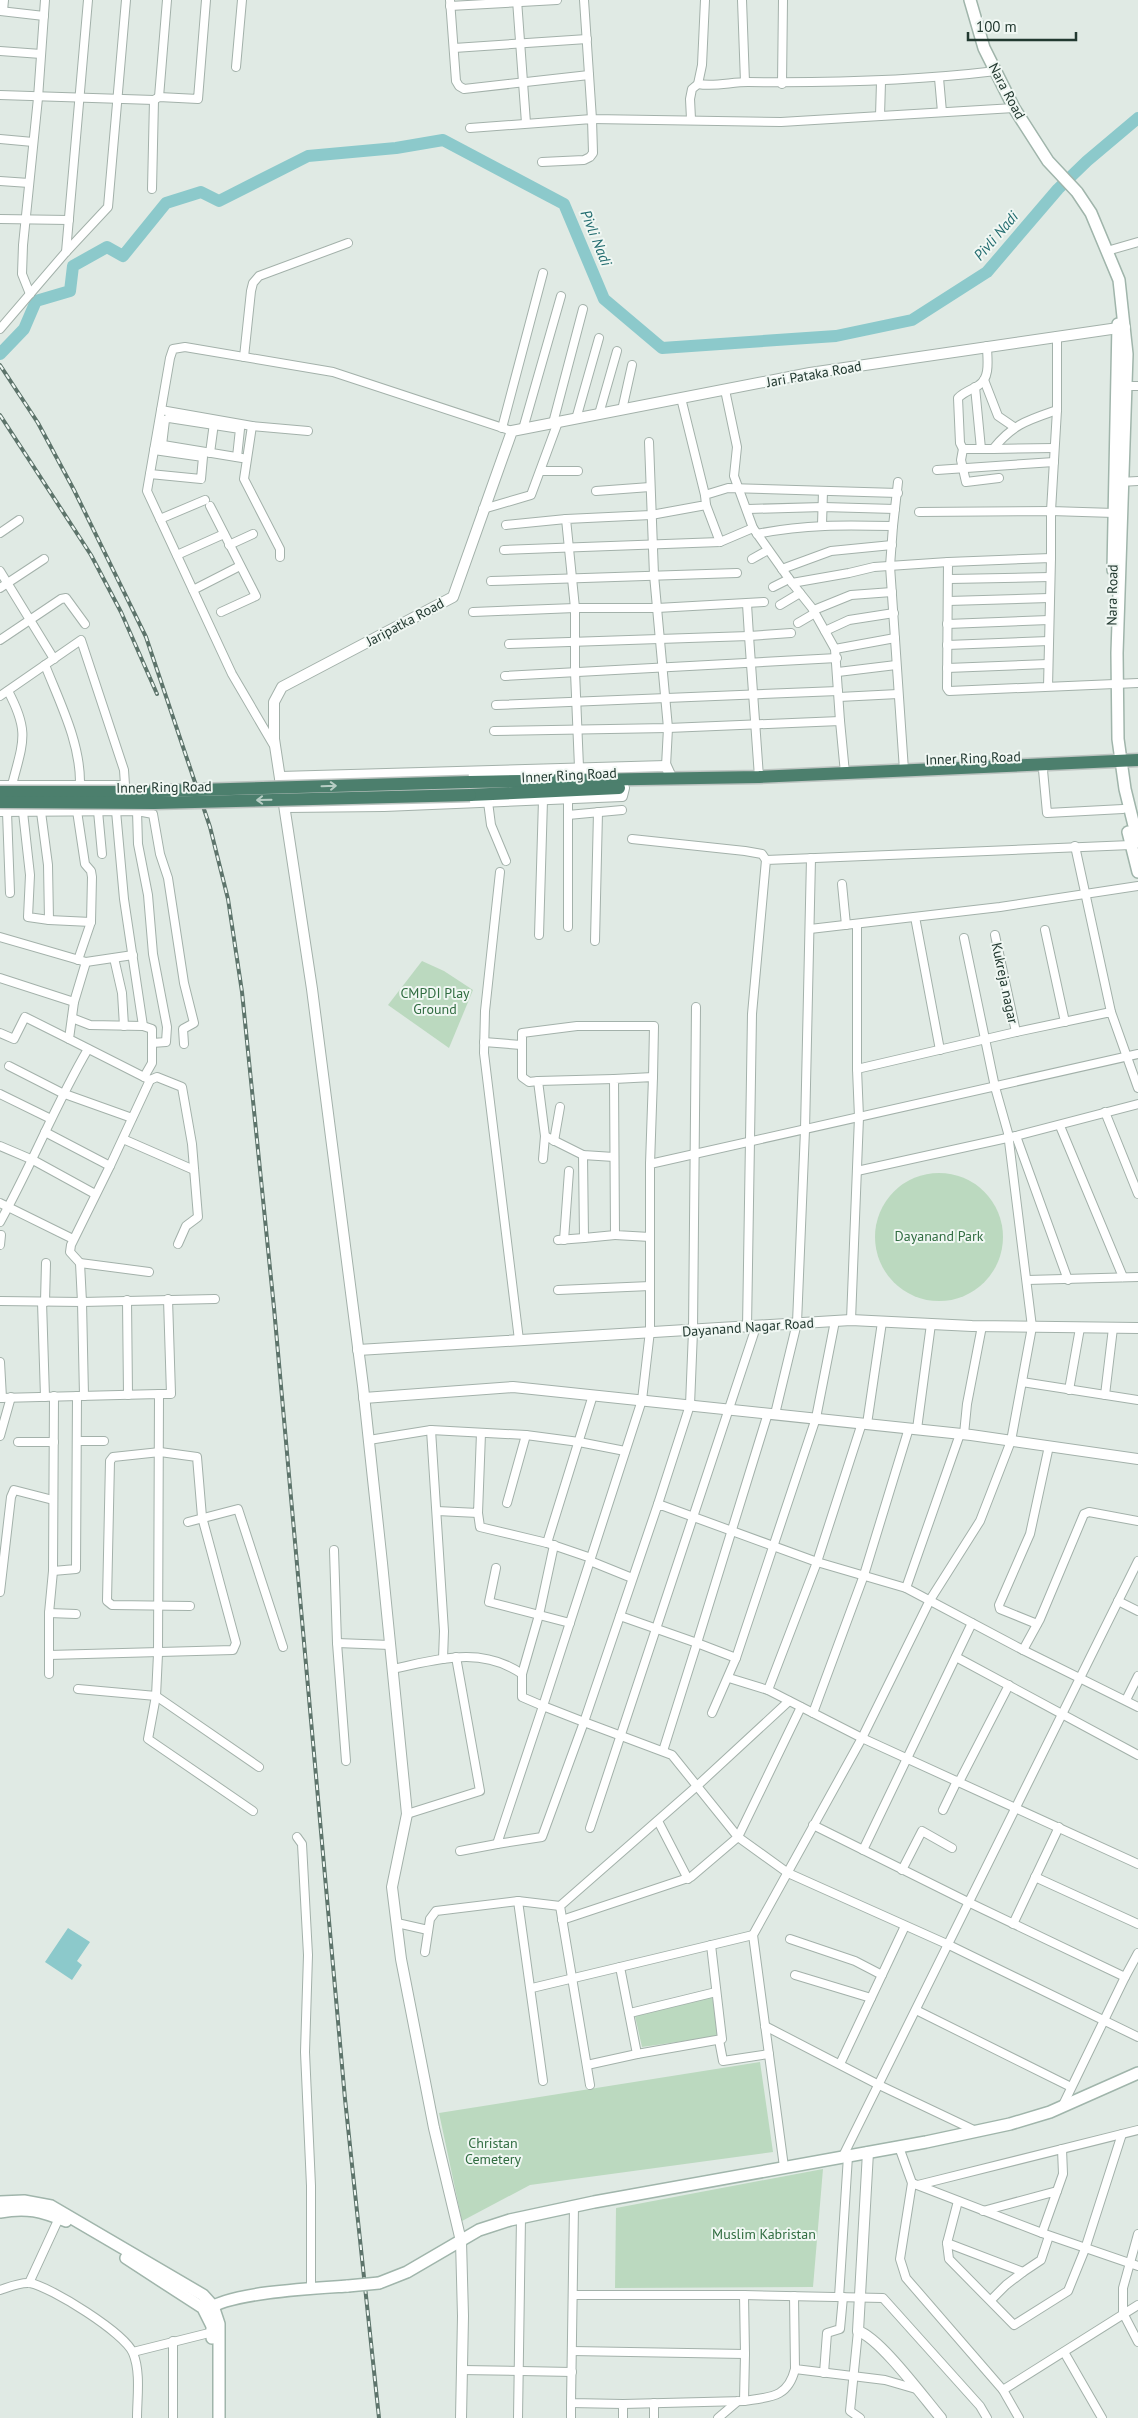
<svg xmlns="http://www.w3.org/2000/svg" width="1138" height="2418" font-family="'PT Sans',sans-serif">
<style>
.green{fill:#bbd9bf}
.water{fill:#8cc9cb}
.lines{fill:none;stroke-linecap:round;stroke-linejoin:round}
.river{stroke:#8cc9cb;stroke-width:12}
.minor-casing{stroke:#a3b1aa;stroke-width:10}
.tertiary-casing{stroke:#a3b1aa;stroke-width:12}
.secondary-casing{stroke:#a0b5ab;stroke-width:14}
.trunk-casing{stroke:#bdc4c1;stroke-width:15}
.minor{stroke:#fff;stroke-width:8}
.tertiary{stroke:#fff;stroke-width:10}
.secondary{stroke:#fff;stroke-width:11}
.trunk{stroke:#4c7f6d;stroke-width:12}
.rail-casing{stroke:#5d746b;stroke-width:4}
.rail{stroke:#f0f7f3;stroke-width:2;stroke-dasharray:5.5;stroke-linecap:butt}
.secondary-bridge-casing{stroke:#a0b5ab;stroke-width:14;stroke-linecap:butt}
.trunk-bridge-casing{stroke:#bdc4c1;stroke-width:15;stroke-linecap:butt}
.secondary-bridge{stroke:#fff;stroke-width:11}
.trunk-bridge{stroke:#4c7f6d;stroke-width:12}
.oneway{stroke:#b7cdc4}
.labels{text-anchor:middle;stroke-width:4;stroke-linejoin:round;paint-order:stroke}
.street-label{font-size:14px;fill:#223930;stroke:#f0f7f3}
.park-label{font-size:14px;fill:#306c40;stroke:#f0f7f3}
.water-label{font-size:15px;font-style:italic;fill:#226c6f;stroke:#f0f7f3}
</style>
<rect width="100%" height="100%" fill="#e0eae4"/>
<g class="green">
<polygon points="422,961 444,971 473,990 449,1048 388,1005"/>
<circle cx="939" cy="1237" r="64"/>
<polygon points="712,1996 719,2036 642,2047 635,2016"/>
<polygon points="760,2062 773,2152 530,2185 462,2221 439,2113"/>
<polygon points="823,2169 813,2287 615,2288 616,2208"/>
</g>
<polygon class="water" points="68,1928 90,1942 77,1961 82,1965 72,1980 45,1962"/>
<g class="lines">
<polyline class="river" points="0,354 24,329 36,301 70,291 73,266 107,247 123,256 166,203 201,192 219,201 308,156 396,148 443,140 564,204 604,299 662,348 836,336 912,320 987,272 1058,189 1087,161 1138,118"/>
<defs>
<g id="minor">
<polyline points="450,0 456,81 459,86 464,89 589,75"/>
<polyline points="517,0 526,123"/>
<polyline points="584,0 592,119 781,122 1014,108"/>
<polyline points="742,0 745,82"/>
<polyline points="450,6 557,0"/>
<polyline points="0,11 44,16"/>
<polyline points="3,11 4,0"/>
<polyline points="454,48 587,39"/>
<polyline points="0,51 41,54"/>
<polyline points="236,67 242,0"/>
<polyline points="939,78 942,112"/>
<path d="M698 84C715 87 731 82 748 82 831 83 913 81 996 71"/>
<polyline points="782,84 783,0"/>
<polyline points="0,95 154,100 159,97 198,99 206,0"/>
<polyline points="159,97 167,0"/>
<polyline points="880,116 881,82"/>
<polyline points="691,119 690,99 692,89 698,84 702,65 705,0"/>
<polyline points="470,128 592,119 593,153 590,157 584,160 542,162"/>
<polyline points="0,139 33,142"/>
<polyline points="0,181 29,183"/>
<polyline points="152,189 154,100"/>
<polyline points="0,219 69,220"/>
<polyline points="1107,251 1138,242"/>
<polyline points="66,252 88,0"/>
<polyline points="30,294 22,274 23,245 38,98 45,0"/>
<polyline points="0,329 66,252 108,207 126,0"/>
<polyline points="1057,336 1057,410 1051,511 1114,513"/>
<path d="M987 346C987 358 991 377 979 385 972 390 965 391 958 398L960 443 963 449H993C1013 424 1028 420 1057 410"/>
<polyline points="244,357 251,291 253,283 259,276 348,243"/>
<polyline points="984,380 998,416 1014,427"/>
<polyline points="1126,386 1138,386"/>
<polyline points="975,387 981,449"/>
<polyline points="725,390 737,447 734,476 753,528 792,583 812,608 835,649 840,721"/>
<polyline points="681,398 705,495"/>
<polyline points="161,410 252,426 308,431"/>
<polyline points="622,410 632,365"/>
<polyline points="599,414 617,351"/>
<polyline points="576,419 599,338"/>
<polyline points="553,423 583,309"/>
<polyline points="252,426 244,479 280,549 280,557"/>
<polyline points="502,428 543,273"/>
<polyline points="523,429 561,296"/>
<polyline points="649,442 654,575 668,728 666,766"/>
<polyline points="157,444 242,458"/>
<polyline points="162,445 165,420 169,418 240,429 237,457"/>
<polyline points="963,449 961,460 966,482 999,478"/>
<polyline points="993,449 1054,448"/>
<polyline points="210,453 214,423"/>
<polyline points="937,470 1054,462"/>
<polyline points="541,471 578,471"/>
<polyline points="150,474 201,479 203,457 154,450"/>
<polyline points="1119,482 1138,481"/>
<polyline points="596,491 650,487"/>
<polyline points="706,505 720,542"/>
<polyline points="210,506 256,596 221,612"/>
<polyline points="483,509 531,495 558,422"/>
<polyline points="748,509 823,507 895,509"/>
<polyline points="919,512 1051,511 1051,558"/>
<polyline points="160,519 205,500"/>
<polyline points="506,525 566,519"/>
<polyline points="822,525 823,491"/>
<polyline points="893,526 898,482"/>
<polyline points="0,533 19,520"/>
<path d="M757 534C803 524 847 525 893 526L890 566 904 770"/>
<polyline points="229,545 253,534"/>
<polyline points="504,550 720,542 753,528"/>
<polyline points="177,555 224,534"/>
<polyline points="752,559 768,550"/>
<polyline points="782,569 831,551 892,545"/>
<polyline points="0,571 54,659"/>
<polyline points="949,579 1050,577"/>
<polyline points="491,581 737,573"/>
<polyline points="792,583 849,573 874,567 948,562"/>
<polyline points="773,587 789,579"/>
<polyline points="0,588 44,559"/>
<polyline points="193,590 240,566"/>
<polyline points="948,601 1049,598"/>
<polyline points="747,604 749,636 791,633"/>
<polyline points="780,605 800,593"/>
<polyline points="814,610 851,595 892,592"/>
<polyline points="473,612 575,608 657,608 764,602"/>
<polyline points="798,623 815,613"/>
<polyline points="947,624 1049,620"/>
<polyline points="825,631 849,620 894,613"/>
<polyline points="0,640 61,599 66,598 85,624"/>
<polyline points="509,644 749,636 759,777"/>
<polyline points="947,645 1049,641"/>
<polyline points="835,649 895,638"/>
<path d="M45 665C60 703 81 744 80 785"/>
<polyline points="947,668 1048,664"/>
<polyline points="838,672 896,665"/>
<polyline points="505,676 837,658"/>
<polyline points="1048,687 1051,558 948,562 947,688 949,691 1138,683"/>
<path d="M8 691C30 732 23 742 12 785"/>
<polyline points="0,696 81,640 124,770 125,785 0,785"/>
<polyline points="839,697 898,694"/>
<polyline points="496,705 838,691"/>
<polyline points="494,731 668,728 840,721 845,773"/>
<polyline points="273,744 232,674 147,491 170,358 173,349 185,347 333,372 512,431"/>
<polyline points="579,767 575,672 575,608 566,519 651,515 706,505 705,495 728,488 898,493"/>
<polyline points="1043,770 1047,813 1123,809"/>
<polyline points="568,799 568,927"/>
<polyline points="488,802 491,825 506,861"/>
<polyline points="77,811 85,864 91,871 92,877 91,922 78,960"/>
<polyline points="98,811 102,854"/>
<polyline points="116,811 124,899 143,1026"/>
<polyline points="137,811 138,844 148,895 153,954 167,1027 166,1042 152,1043"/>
<polyline points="0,812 137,811 153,814 160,854 168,878 184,983 194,1023 183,1029 184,1044"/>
<polyline points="7,812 10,893"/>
<polyline points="23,812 30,875 28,917 49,920 48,865 41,812"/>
<polyline points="568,815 622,810"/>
<polyline points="632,839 745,851 762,854 766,860"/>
<polyline points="1075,846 1111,1012"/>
<polyline points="500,872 485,1011 484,1053 519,1340"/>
<polyline points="842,884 846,925"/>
<polyline points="915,917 940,1050"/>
<polyline points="49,920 91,922"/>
<polyline points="857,924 857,1069"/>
<polyline points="810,929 1000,907 1138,886"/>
<polyline points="1045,930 1065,1022"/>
<polyline points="539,935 543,800"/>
<polyline points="995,935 1016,1032"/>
<polyline points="0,937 86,962 74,1002"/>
<polyline points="595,941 598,812"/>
<polyline points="114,958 122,993 124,1026"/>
<polyline points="86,962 133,955"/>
<polyline points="0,978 74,1002 69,1039 150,1080 110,1166 71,1245 70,1252 80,1263 82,1302 215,1299"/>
<polyline points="72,1018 90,1025 143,1026 152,1029 152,1063 144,1077"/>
<polyline points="0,1033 14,1039 25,1017 69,1039"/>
<polyline points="484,1042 521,1045"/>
<polyline points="9,1066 62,1093 132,1118"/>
<polyline points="614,1079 538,1081 545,1136 583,1155 614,1157"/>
<polyline points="150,1080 157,1077 182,1087 192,1144 198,1217 186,1226 178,1244"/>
<polyline points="538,1081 529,1082 522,1077 522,1033 577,1026 654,1026 653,1077"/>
<polyline points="0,1094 51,1119"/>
<polyline points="1105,1112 1138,1194"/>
<polyline points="1060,1126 1123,1277"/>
<polyline points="45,1132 110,1166"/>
<polyline points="1016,1136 1068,1280"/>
<polyline points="123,1139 194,1170"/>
<polyline points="554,1141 560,1107"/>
<polyline points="0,1146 33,1160 95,1194"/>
<polyline points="583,1155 584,1238 615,1235"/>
<polyline points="543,1159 545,1136"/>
<polyline points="650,1164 653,1077 614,1079 615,1235 650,1237"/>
<polyline points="857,1171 1016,1136 1138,1104"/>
<polyline points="0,1203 73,1239"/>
<path d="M0 1222C32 1165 55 1105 88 1049"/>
<polyline points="558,1240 584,1238"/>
<polyline points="564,1240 569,1171"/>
<polyline points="0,1245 1,1235"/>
<polyline points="80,1263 149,1272"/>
<polyline points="1027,1280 1138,1277"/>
<polyline points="558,1290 650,1286"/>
<polyline points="127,1300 128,1395"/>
<polyline points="0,1301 82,1302 84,1396"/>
<polyline points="42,1302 45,1397"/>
<polyline points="45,1302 46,1263"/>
<polyline points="851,1320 859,1117 857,1069 1016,1032 1111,1012 1138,1088"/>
<polyline points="747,1328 752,1014 766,860 1131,845"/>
<polyline points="0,1362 2,1398"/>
<polyline points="1022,1382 1138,1400"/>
<polyline points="1069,1390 1080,1328"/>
<polyline points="159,1394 171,1394 168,1299"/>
<polyline points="1105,1395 1113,1328"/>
<polyline points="0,1398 159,1394 158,1654 156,1696 148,1739 253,1811"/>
<polyline points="775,1414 797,1323 805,1130 811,858"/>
<polyline points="862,1423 817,1562 906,1588 1023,1650 1138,1707"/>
<polyline points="867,1424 882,1322"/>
<polyline points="917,1429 931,1324"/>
<polyline points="431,1430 444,1631 443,1659"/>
<polyline points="964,1434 967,1404 982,1326"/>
<polyline points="0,1436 11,1397"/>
<polyline points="369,1440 431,1430 526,1435 579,1442 625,1451"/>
<polyline points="77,1441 104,1441"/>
<polyline points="18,1442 54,1442"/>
<polyline points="507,1503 526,1435"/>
<polyline points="658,1504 690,1405 693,1331 696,1007"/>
<polyline points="437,1511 478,1513 481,1433"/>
<polyline points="478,1513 480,1527 547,1543 591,1558"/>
<polyline points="188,1522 238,1509 283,1647"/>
<polyline points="547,1543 593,1395"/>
<polyline points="334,1550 337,1643 346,1761"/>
<polyline points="590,1561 632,1578"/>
<polyline points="496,1568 489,1602 570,1623"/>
<polyline points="53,1571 76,1569 77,1396"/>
<polyline points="906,1588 960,1434"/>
<polyline points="0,1592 11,1497 14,1490 53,1500"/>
<polyline points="1118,1601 1138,1611"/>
<polyline points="49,1613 76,1614"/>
<polyline points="620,1616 697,1643 663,1751"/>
<polyline points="1037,1624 1000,1609 999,1605 1030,1534 1049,1446"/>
<polyline points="337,1643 390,1645"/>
<polyline points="1023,1650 1040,1619 1084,1514 1089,1512 1138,1521"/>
<polyline points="49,1655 233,1650 236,1643 202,1517 197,1457 160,1452 113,1457 110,1461 107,1601 112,1605 190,1606"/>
<polyline points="956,1657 1138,1755"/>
<polyline points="736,1658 697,1643 768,1413"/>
<path d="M392 1669C437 1660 480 1645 522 1674V1697L543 1706 642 1400 650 1331V1164L1138 1054"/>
<polyline points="49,1674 49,1613 53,1571 54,1396"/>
<polyline points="522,1674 539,1615 554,1545"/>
<polyline points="729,1678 768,1690"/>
<polyline points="78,1689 156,1696 259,1767"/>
<polyline points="1126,1700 1138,1676"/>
<polyline points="712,1713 736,1658 816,1418 835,1321"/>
<polyline points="813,1713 864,1575 909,1428"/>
<polyline points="959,1782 1009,1685"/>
<polyline points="943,1810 957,1781"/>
<polyline points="407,1814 480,1791 456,1657"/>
<polyline points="658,1821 688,1879"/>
<polyline points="813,1825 970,1903 1125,1977 1138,1953"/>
<polyline points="590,1828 756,1327"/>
<polyline points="297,1837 302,1844 308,1955 305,2052 311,2186 311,2289"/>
<polyline points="863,1850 972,1623"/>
<polyline points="460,1851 497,1844"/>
<polyline points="1138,1864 862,1738 768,1690 817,1562 658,1504 584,1722 543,1706 497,1844 542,1837 584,1722 672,1755 738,1837 788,1873 949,1945 1138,2037"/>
<polyline points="902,1870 922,1831 952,1848"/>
<polyline points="1035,1877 1138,1924"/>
<polyline points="518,1901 543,2081"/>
<polyline points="562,1920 691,1877 738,1837 801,1707"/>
<polyline points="397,1923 428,1930"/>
<polyline points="1013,1924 1059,1827"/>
<polyline points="790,1939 855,1961 882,1975"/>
<polyline points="425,1952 430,1919 436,1911 518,1901 560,1906"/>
<polyline points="795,1975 871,1998"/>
<polyline points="532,1988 620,1967"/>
<polyline points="916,2010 1071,2087"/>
<polyline points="630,2013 716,1992"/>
<polyline points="765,2026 879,2085 976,2131"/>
<polyline points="719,2040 723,2061 769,2054"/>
<polyline points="637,2054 722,2039 711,1945"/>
<polyline points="840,2064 905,1926"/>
<polyline points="587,2065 637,2054 620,1967 753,1935"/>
<polyline points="590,2085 560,1906 697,1786 789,1701"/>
<polyline points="1062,2107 1125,1977"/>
<polyline points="899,2147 912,2183 900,2259 906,2278 1003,2390 1138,2305"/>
<polyline points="843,2156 1138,1561"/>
<polyline points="784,2167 753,1935 862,1738 930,1600 980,1521 1011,1441 1032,1327 1008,1133 995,1087 964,938"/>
<polyline points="912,2183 1042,2233 1138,2266"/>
<polyline points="918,2185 1138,2130"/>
<polyline points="1057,2191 1063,2174 1062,2149"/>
<polyline points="958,2201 947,2243 949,2259 1014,2325 1068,2291 1085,2249 1122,2134"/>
<polyline points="574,2206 571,2403 623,2404 623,2418"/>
<polyline points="983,2211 1057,2191 1042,2233"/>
<polyline points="1138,2234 1123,2288 1123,2313 1138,2342"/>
<polyline points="947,2243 1023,2272 1041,2260 1049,2236"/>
<polyline points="29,2283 59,2218"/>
<path d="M0 2290C9 2287 20 2282 30 2283 51 2287 125 2333 133 2353 141 2372 137 2398 137 2418"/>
<polyline points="744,2295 883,2298 980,2406 987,2418"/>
<polyline points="794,2296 795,2369 885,2380 916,2389"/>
<polyline points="839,2297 848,2156"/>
<polyline points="991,2300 1006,2285 1023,2272"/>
<polyline points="858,2331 850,2411 860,2418"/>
<polyline points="173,2341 173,2418"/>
<polyline points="572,2351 745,2354 744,2295 573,2295"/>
<polyline points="133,2352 213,2332"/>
<polyline points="1064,2352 1102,2418"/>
<polyline points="462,2370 572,2372"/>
<polyline points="824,2373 827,2333 840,2329 843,2297"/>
<polyline points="1003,2390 1019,2418"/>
<path d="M744 2401C770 2397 788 2398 795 2369"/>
<polyline points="623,2404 744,2401 745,2354"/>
<polyline points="518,2418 521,2217"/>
<polyline points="571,2418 571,2403"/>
<polyline points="654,2418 654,2403"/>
<polyline points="718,2418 738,2401"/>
</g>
<g id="tertiary">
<polyline points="280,777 666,766 672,779"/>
<polyline points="286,807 384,806 622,796 624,788"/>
<polyline points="358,1350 851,1320 972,1326 1138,1328"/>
<polyline points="364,1398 513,1387 971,1435 1138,1459"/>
<path d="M868 2152 858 2331C880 2338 924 2398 941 2418"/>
<polyline points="461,2418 463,2316 461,2241 434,2128 401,1959 392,1887 407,1814 382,1563 363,1386 312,989 274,739 274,702 282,687 453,597 512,431 810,373 1125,327"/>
</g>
<g id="secondary">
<polyline points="970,0 984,48 1014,108 1048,161 1077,192 1091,213 1119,280 1127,354 1117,653 1118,739 1125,789 1138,842"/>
<polyline points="1113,570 1118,324"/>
<polyline points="1128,832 1138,872"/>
<polyline points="0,2202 24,2201 51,2206 203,2295 213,2306 219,2324 219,2418"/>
<path d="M0 2212C27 2207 41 2211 66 2221"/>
<polyline points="126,2258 203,2308 212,2326 212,2338"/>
<polyline points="379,2283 407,2272 479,2230 510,2220 594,2202 926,2142 1010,2124 1050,2112 1138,2073"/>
<path d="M208 2310C227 2292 319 2288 348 2286"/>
</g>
<g id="trunk">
<polyline points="469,782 759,777 1138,760"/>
<polyline points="470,795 619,788"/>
</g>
</defs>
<use href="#minor" class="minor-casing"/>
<use href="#tertiary" class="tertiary-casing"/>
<use href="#secondary" class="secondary-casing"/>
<use href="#trunk" class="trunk-casing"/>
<use href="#minor" class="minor"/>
<use href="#tertiary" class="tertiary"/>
<use href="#secondary" class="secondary"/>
<use href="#trunk" class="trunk"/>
<defs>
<g id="rail">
<polyline points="0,365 38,423 74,490 146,637 210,827 228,899 242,992 274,1308 345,2099 379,2418"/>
<polyline points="0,415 91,555 121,612 157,694"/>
</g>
</defs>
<use href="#rail" class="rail-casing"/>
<use href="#rail" class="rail"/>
<defs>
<polyline id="secondary-bridge" points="348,2286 379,2283"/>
<g id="trunk-bridge">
<polyline points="0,792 127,792 469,782"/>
<polyline points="0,802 154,803 470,795"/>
</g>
</defs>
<use href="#secondary-bridge" class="secondary-bridge-casing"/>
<use href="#trunk-bridge" class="trunk-bridge-casing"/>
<use href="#secondary-bridge" class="secondary-bridge"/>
<use href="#trunk-bridge" class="trunk-bridge"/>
</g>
<defs><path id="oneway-shaft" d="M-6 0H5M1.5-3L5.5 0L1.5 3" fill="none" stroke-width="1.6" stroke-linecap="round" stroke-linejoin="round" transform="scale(1.25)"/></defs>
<g class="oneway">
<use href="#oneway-shaft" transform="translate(329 786) rotate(-2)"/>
<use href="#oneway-shaft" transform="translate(264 800) rotate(179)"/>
</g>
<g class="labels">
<g class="street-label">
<text transform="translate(1007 91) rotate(62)" y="5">Nara Road</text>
<text transform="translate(814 374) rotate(-10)" y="5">Jari Pataka Road</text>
<text transform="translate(1112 595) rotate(-89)" y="5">Nara Road</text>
<text transform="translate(405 622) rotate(-28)" y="5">Jaripatka Road</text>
<text transform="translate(973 758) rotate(-2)" y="5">Inner Ring Road</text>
<text transform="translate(569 775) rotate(-3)" y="5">Inner Ring Road</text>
<text transform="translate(164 787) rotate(-1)" y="5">Inner Ring Road</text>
<text transform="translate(1005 983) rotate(78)" y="5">Kukreja nagar</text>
<text transform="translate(748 1327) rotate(-4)" y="5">Dayanand Nagar Road</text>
</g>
<g class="park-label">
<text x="435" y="998">CMPDI Play<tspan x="435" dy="16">Ground</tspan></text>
<text x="939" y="1241">Dayanand Park</text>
<text x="493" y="2148">Christan<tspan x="493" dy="16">Cemetery</tspan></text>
<text x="764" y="2239">Muslim Kabristan</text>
</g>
<g class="water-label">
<text transform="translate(996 236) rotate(-49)" y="5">Pivli Nadi</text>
<text transform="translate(596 238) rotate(68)" y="5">Pivli Nadi</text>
</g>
</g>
<path d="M968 32v8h108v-8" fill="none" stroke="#223930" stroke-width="2.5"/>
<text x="976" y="32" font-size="15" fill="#223930" stroke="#f0f7f3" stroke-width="4" paint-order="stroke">100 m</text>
</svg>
